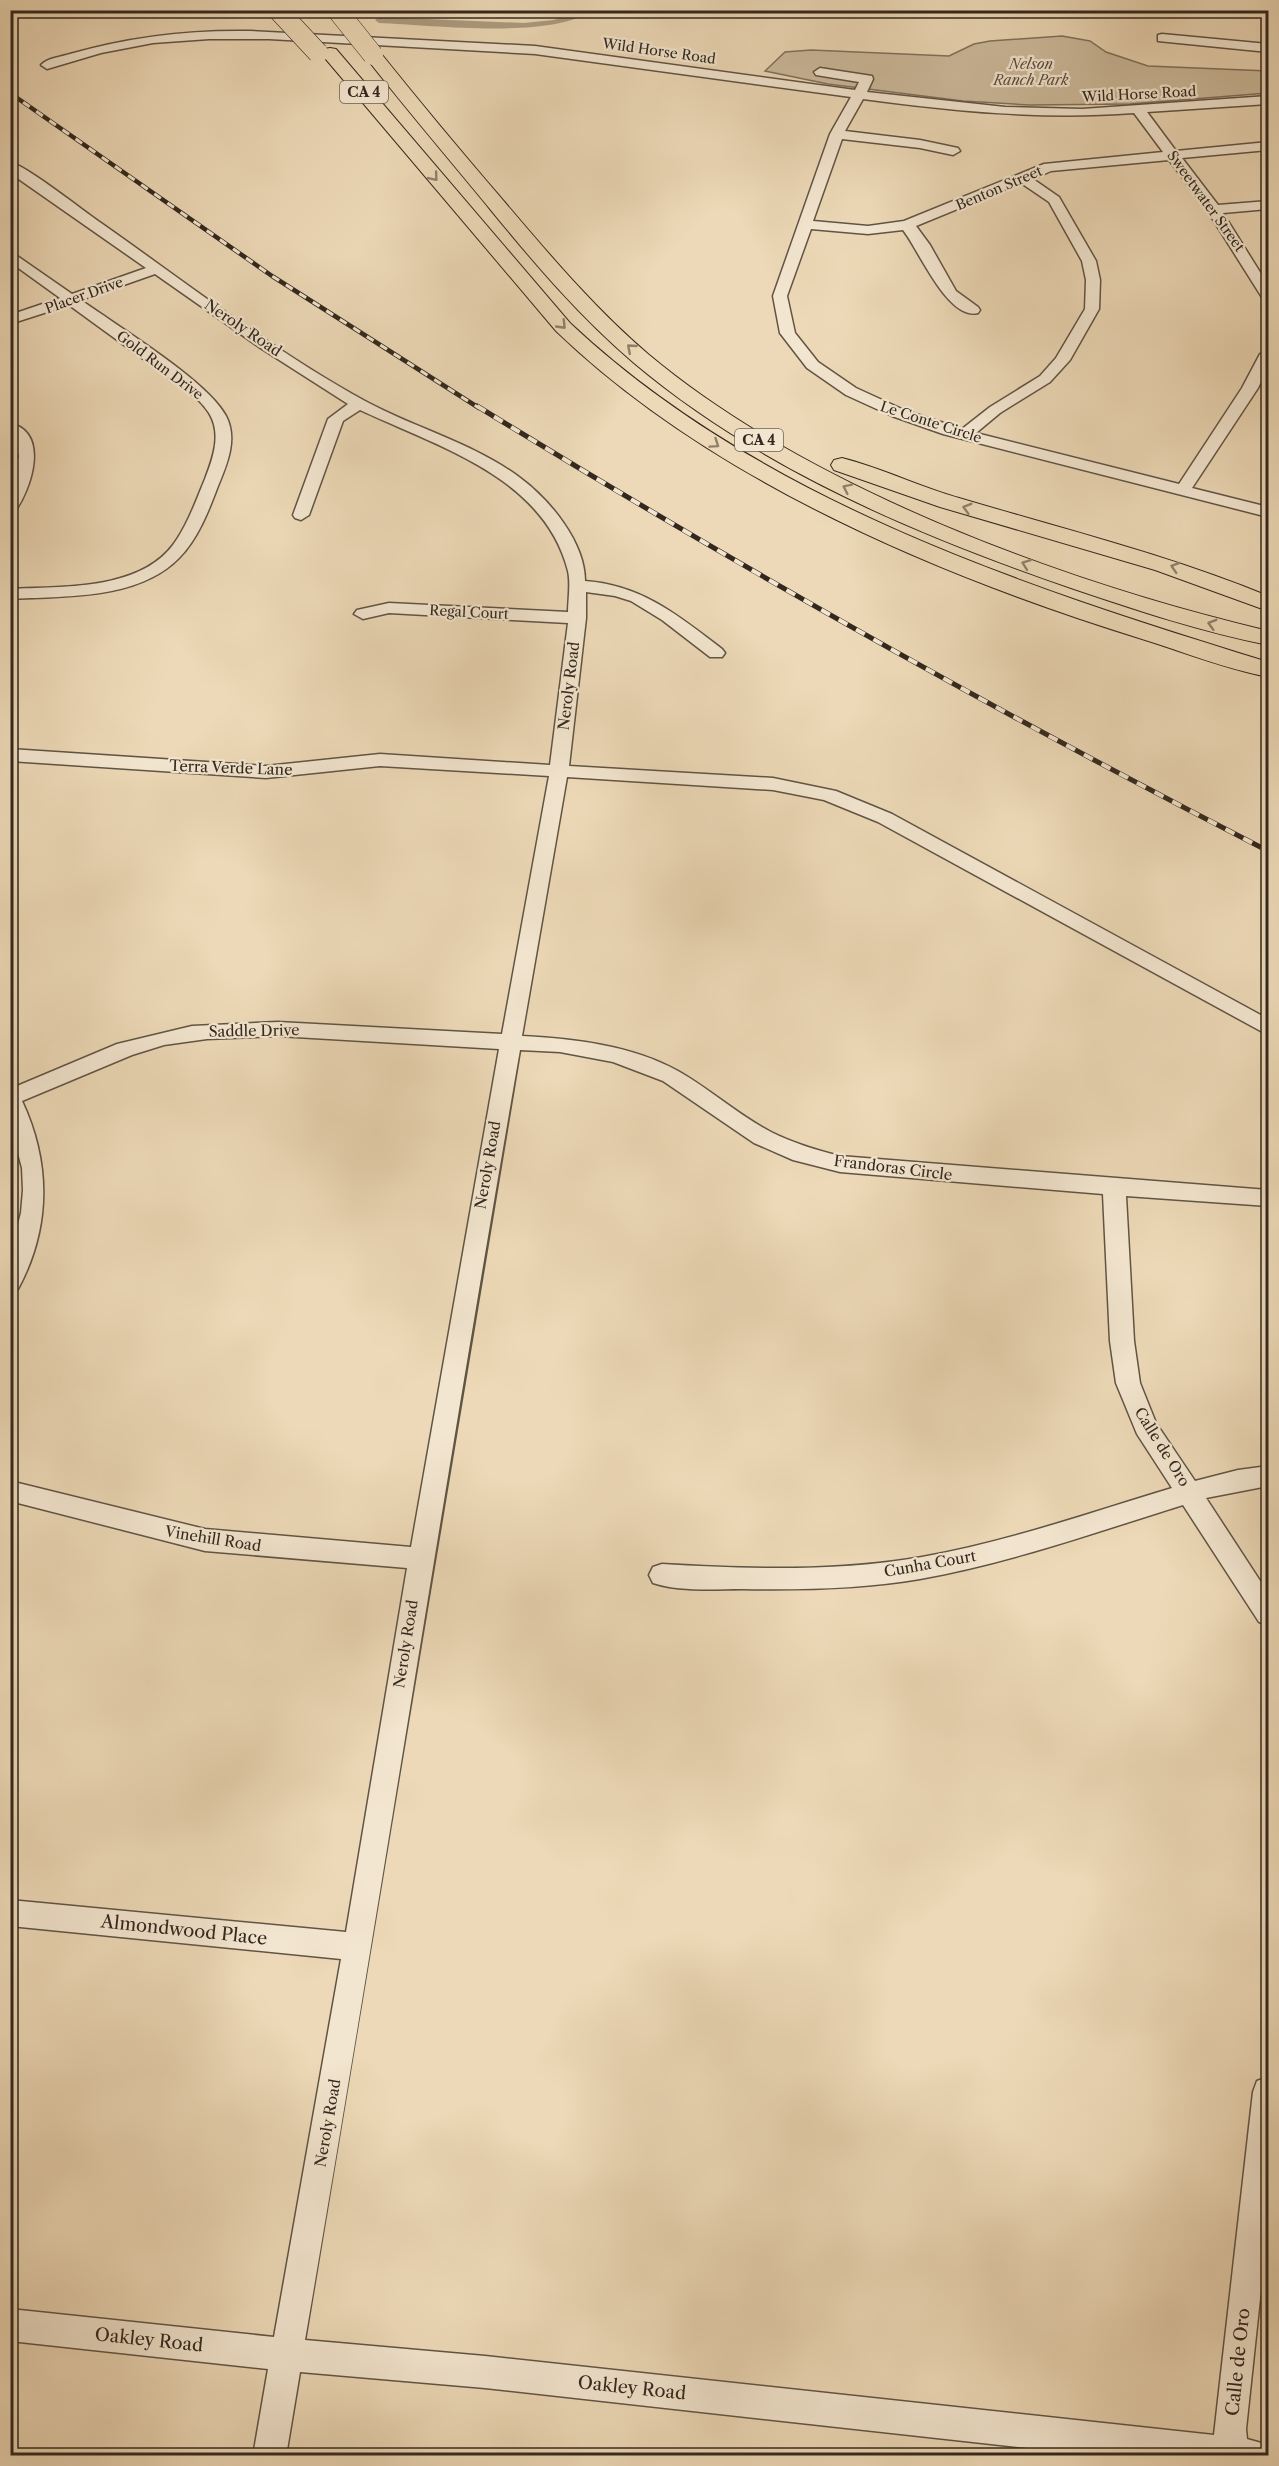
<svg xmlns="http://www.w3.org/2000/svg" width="1279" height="2466" font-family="'Libre Caslon Text',serif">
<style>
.green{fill:#cdbb9d;stroke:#80725e;stroke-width:1.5}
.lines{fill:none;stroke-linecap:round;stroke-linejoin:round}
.canal{fill:#ad9d83;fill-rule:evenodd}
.minor-casing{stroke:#615445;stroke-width:3}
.highway-casing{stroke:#32281f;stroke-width:2}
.minor{fill:#f3e6d0;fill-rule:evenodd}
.highway{fill:#edd9b7;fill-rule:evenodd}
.rail-far1-casing{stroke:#32281f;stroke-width:4.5}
.rail-casing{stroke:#32281f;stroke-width:5}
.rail-far1{stroke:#f3e6d0;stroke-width:3;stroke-dasharray:8;stroke-linecap:butt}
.rail{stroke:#f3e6d0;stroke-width:4;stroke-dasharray:10;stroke-linecap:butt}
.highway-bridge-casing{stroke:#32281f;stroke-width:21;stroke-linecap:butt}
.highway-bridge{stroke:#edd9b7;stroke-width:20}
.oneway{stroke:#90806b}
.labels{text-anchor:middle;stroke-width:4.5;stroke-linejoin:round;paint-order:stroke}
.far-street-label{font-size:14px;fill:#32281f;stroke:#f3e6d0}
.far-park-label{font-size:14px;font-style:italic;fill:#594d3e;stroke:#f3e6d0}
.shield{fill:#f3e6d0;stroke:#6c6154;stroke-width:1.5}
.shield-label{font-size:14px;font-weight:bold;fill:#32281f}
.street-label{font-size:15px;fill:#32281f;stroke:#f3e6d0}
.near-street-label{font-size:18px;fill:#32281f;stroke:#f3e6d0}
</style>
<rect width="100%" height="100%" fill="#edd9b7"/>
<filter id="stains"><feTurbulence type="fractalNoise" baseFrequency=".00333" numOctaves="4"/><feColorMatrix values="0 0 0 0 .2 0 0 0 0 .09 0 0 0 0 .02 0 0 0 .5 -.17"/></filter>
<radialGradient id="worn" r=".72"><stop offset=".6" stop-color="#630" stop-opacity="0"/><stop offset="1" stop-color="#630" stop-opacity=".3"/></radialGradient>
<polygon class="green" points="1062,36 1090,41 1106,52 1148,66 1268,71 1268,93 1130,104 1029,105 963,101 828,84 765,71 785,52 811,50 949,56 974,44 990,41"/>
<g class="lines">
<g class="canal">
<polygon points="138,10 252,12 256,15 252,18"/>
<path d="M580 10H594C548 40 435 25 379 23L375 20 379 17 524 23 554 20Z"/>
</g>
<defs>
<g id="minor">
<path d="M249 31 535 46 855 90 859 82 816 75 814 72 820 68 872 76 873 79 867 92 1005 107 1082 109 1268 96V104L1147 112 1176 151 1268 142V150L1182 158 1218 205 1268 201V209L1223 213 1268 285V300L1263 299 1205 207 1169 160 1051 171 1033 179 1059 197 1096 261 1100 280 1099 309 1070 360 1050 382 1000 413 976 433 1179 484 1242 388 1260 354 1268 350V367L1258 388 1192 488 1268 507V517L943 434 892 416 846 395 807 368 780 333 773 296 830 134 851 97 535 54 269 39H209L153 43 101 53 47 69 41 65C47 58 61 57 70 54 129 37 188 30 249 31ZM863 99C953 111 1042 120 1134 113L1163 152 1044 164 904 221 868 226 813 221 842 139 920 148 953 155 960 151 958 148 920 140 845 131ZM1021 183 1049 202 1082 261 1086 280 1085 309 1056 358 1040 376 990 407 962 429 904 410 856 388 818 362 795 333 787 296 811 229 868 234 903 230C919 250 948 321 978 313L980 310 978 307 956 291 930 245 916 226Z"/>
<polygon points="1162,34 1268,44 1268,52 1158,41 1158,35"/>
<path d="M10 162C28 167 82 210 101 223 185 282 275 352 365 401 415 428 473 443 519 477 550 500 585 542 585 581 642 585 679 616 722 649L725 653 722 657H710L662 620 631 601 615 596 586 592V618L569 766 773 778 836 791 892 814 1268 1019V1035L878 822 824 800 773 790 567 777 522 1036C575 1039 631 1045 678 1071 710 1089 738 1115 771 1132 793 1143 816 1150 840 1156L1268 1190V1206L1126 1196 1134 1341 1140 1383 1156 1423 1195 1481 1238 1470 1268 1466V1486L1206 1498 1268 1593V1625L1259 1622 1183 1505C1096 1532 1010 1563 920 1579 862 1589 802 1590 743 1589 715 1589 680 1592 653 1583L649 1575 653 1567 662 1564C748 1569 836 1572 922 1557 1007 1542 1089 1513 1172 1488L1137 1434 1116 1383 1110 1341 1103 1194 840 1172 793 1160 754 1143 663 1081 613 1062 560 1052 520 1050C445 1480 379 1910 305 2340L485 2356 1214 2435 1253 2092 1257 2081 1268 2077V2224L1246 2429 1247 2439 1265 2444 1268 2456H1099L485 2388 300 2372 286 2456H253L268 2369 10 2341V2309L274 2337 341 1959 10 1926V1900L346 1932 407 1568 205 1551 10 1501V1481L205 1529 411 1547 499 1049 278 1036 207 1039 164 1045 132 1055 22 1101C51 1163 51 1228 18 1289L10 1292V1253L21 1213 23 1190 22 1168 10 1123V1089L117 1044 192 1026 278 1022 502 1034 549 776 380 766 266 778 10 761V749L266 766 380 754 550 765 568 623 389 613 363 619 354 614 357 610 389 603 568 612C568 600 571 584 568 571 544 477 439 447 360 410L343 421 309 515 301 520 295 518 293 515 328 419 348 404 262 349 155 274 81 300C117 326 208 381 226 416 238 439 227 464 218 486 209 510 198 539 179 558 138 600 64 596 10 599V589C62 586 138 591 173 545 187 526 196 501 205 479 213 458 222 434 209 413 197 394 175 382 157 369 128 348 98 326 69 305L10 324V315L60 298 10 262V251L72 294 146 268 10 173Z"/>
<path d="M10 423C50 433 31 488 16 510L10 512V490L19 456 10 437Z"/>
</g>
<g id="highway">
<path d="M330 48 336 49 570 323C759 501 1025 587 1268 662V677C1226 669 1184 652 1142 639 939 576 711 480 556 331L324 57 321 53 324 49Z"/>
<path d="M373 50 379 51C419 101 460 150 502 199 548 253 593 307 648 354 809 489 1066 583 1268 631V645C1202 632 1136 610 1071 588 917 535 760 469 634 363 580 317 535 264 490 209 449 159 407 110 367 59L364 55Z"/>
<path d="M842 458C882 468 920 487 959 498 1063 529 1168 555 1268 596V611L1155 570 940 507 834 470 831 465 834 460Z"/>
</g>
</defs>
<use href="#minor" class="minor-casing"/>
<use href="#highway" class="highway-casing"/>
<use href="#minor" class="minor"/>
<use href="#highway" class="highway"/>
<defs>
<polyline id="rail-far1" points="10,93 272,276 479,408"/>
<path id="rail" d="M477 406C735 565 999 713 1268 851"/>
</defs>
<use href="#rail-far1" class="rail-far1-casing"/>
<use href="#rail" class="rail-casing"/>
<use href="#rail-far1" class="rail-far1"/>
<use href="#rail" class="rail"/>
<defs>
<g id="highway-bridge">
<polyline points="278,10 318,53"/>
<polyline points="337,10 373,55"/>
</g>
</defs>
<use href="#highway-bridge" class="highway-bridge-casing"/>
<use href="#highway-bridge" class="highway-bridge"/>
</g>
<defs><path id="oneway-chevron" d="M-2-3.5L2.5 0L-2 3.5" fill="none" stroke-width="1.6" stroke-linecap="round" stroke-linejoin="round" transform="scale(1.5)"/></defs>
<g class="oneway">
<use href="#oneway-chevron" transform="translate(434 177) rotate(50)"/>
<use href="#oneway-chevron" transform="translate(562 325) rotate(46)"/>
<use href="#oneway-chevron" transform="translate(631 348) rotate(-139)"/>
<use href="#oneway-chevron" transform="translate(715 444) rotate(34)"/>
<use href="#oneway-chevron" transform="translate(847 488) rotate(-154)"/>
<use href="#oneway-chevron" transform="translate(967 508) rotate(-164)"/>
<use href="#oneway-chevron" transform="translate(1026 564) rotate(-160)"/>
<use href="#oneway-chevron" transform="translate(1175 567) rotate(-162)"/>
<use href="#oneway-chevron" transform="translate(1212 624) rotate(-164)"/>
</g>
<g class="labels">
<g class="far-street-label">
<text transform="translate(659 51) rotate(8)" y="5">Wild Horse Road</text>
<text transform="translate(1139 94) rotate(-3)" y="5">Wild Horse Road</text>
<text transform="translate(999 188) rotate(-23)" y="5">Benton Street</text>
<text transform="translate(1206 201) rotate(54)" y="5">Sweetwater Street</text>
<text transform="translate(84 295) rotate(-20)" y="5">Placer Drive</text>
<text transform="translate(160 365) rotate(37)" y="5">Gold Run Drive</text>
<text transform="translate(931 422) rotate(18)" y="5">Le Conte Circle</text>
<text transform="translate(469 612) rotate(3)" y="5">Regal Court</text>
</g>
<g class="far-park-label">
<text x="1031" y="69">Nelson<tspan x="1031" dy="16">Ranch Park</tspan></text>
</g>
<g class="shield">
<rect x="340" y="81" width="48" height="22" rx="4.5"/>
<rect x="735" y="429" width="48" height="22" rx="4.5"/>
</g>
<g class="shield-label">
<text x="364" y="97">CA 4</text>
<text x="759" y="445">CA 4</text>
</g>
<g class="street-label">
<text transform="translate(243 328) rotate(34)" y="5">Neroly Road</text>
<text transform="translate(569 686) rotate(-83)" y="5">Neroly Road</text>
<text transform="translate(231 768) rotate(2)" y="5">Terra Verde Lane</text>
<text transform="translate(254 1031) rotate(-1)" y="5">Saddle Drive</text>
<text transform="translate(488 1165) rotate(-80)" y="5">Neroly Road</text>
<text transform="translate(893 1168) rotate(7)" y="5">Frandoras Circle</text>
<text transform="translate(1162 1447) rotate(58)" y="5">Calle de Oro</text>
<text transform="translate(213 1539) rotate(9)" y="5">Vinehill Road</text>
<text transform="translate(930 1564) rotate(-10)" y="5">Cunha Court</text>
<text transform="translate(406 1644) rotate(-81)" y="5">Neroly Road</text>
<text transform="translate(328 2123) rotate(-80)" y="5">Neroly Road</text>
</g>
<g class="near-street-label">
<text transform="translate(184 1930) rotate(6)" y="6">Almondwood Place</text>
<text transform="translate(149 2340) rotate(6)" y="6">Oakley Road</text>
<text transform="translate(1238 2362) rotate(-84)" y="6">Calle de Oro</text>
<text transform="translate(632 2388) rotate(6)" y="6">Oakley Road</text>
</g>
</g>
<rect width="1279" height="2466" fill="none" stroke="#edd9b7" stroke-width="36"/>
<rect x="12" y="12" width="1255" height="2442" fill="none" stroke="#32281f" stroke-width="3"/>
<rect x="18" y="18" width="1243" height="2430" fill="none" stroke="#32281f" stroke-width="1.5"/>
<rect width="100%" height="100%" filter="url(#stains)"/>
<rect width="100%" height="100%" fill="url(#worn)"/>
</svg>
